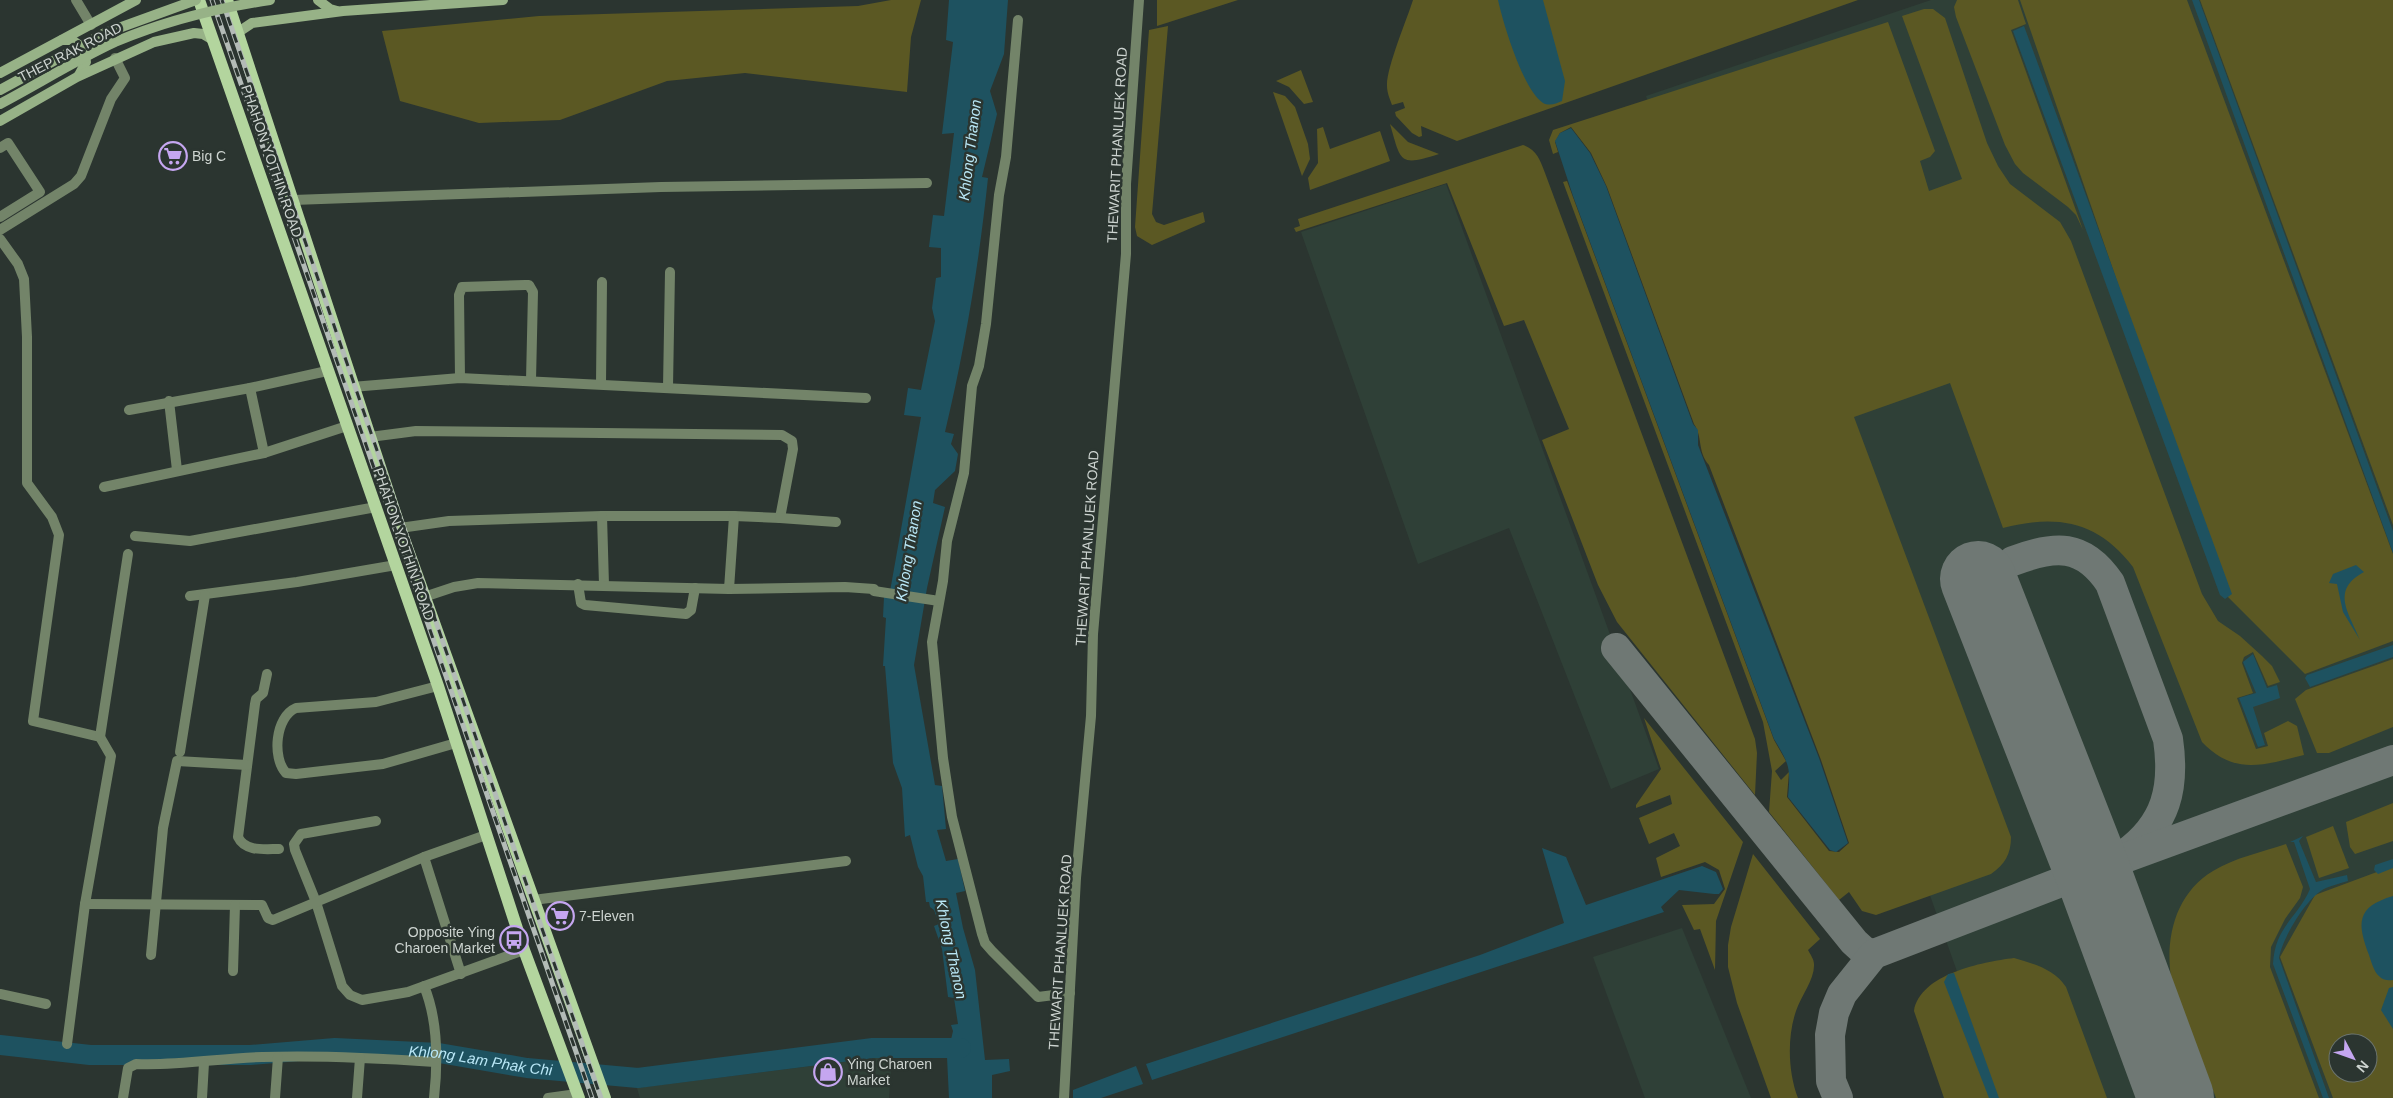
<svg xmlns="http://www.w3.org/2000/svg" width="2393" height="1098" font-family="Arial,sans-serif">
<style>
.built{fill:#2f4037;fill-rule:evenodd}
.green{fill:#5b5823;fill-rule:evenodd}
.water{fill:#1e5260}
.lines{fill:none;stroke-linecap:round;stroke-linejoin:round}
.river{stroke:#1e5260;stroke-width:20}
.taxiway{stroke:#6f7874;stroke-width:30}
.runway{stroke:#6f7874;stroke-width:76}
.street{stroke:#738469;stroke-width:10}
.secondary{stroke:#97b287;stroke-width:10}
.primary{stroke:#b3d59e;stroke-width:12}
.rail-casing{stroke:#b3bbb7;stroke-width:5}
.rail{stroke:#2b3530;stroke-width:3;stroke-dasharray:9;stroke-linecap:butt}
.secondary-bridge{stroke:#97b287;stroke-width:10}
.labels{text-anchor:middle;stroke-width:5;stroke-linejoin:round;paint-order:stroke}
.street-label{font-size:14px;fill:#cdd4d0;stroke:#2b3530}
.poi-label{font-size:14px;fill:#cdd4d0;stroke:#2b3530;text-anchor:start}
.water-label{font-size:15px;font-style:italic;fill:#b9e7f6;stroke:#2b3530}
</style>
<rect width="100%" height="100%" fill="#2b3530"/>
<g class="built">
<path d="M1931 0H2393V1098H2002L1646 96ZM2338 1043H2368V1073H2338Z"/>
<polygon points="1446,184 1659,769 1611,789 1509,528 1418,564 1301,232"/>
<polygon points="1682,928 1751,1098 1645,1098 1593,957"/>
<polygon points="892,1056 889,1098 640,1098 637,1088"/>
</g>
<g class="green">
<polygon points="891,0 921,0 911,37 907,92 745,73 667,81 560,120 479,123 400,101 382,31 539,16 858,6"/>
<polygon points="1157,0 1238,0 1157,26"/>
<path d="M1413 0H1858L1457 141 1421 126 1422 136 1419 137 1412 133 1396 116 1395 112 1405 108 1403 102 1392 105C1390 99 1387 93 1387 86 1386 69 1407 19 1413 0Z"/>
<polygon points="1957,0 2018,0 2026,24 2011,30 2083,230 2076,215 2068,207 2023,173 2015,164 2005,145 1956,17 1954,7"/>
<polygon points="2020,0 2187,0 2393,554 2393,641 2305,674 2225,594"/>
<polygon points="2200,0 2393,0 2393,525"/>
<path d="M1924 9H1933L1945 18 1987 143 1998 166 2010 184 2060 222 2071 241 2202 594 2218 621 2240 636 2262 656 2272 666 2280 682 2268 686 2253 652 2244 657 2242 663 2253 693 2237 698 2256 749 2268 746 2264 733 2288 721 2297 726 2304 755C2263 765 2235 776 2202 742L2133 567C2098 521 2057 514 2003 528L1950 383 1854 417 2011 837C2011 854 2005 864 1991 874L1876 915 1862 911 1849 892 1839 900 1769 812 1772 771 1763 722 1563 182 1567 181 1774 740 1786 761 1775 771 1781 780 1789 772 1787 797 1829 851 1839 852 1849 843 1821 760 1709 465C1697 451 1703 437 1694 424L1607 187 1591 153 1571 127 1560 133 1555 142 1558 152 1553 154 1549 140 1553 130 1888 22 1935 151 1930 157 1920 161 1929 191 1962 179 1902 16Z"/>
<polygon points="1168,26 1152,214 1156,222 1164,225 1203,212 1205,222 1152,245 1137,236 1135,227 1149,30"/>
<polygon points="1301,70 1313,102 1304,104 1289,87 1276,81"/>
<polygon points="1273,92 1285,96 1295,107 1308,144 1310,159 1302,176"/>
<path d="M1390 124 1408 142 1439 154C1399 167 1401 162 1390 124Z"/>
<polygon points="1323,127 1330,149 1380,131 1390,161 1310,190 1308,178 1318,163 1317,129"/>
<path d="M1523 145C1537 150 1540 160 1545 173L1755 739 1757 753 1755 795 1617 622 1598 585 1542 440 1569 429 1524 320 1504 326 1447 183 1305 229 1296 232 1294 228 1300 226 1298 219Z"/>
<polygon points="2393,659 2393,727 2329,753 2317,753 2295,699 2306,690"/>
<polygon points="1644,718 1743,842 1716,921 1715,970 1700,929 1694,930 1682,905 1714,904 1725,889 1719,870 1705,862 1661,877 1656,858 1680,846 1674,833 1649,844 1639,818 1672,804 1670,795 1636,808 1636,805 1661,769"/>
<polygon points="2393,803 2393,841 2355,854 2350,847 2346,822"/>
<polygon points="2333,826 2349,868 2319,878 2306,837"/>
<path d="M2286 844 2303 887 2300 898 2285 919 2271 947 2270 967 2319 1098H2216L2171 977C2165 937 2176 893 2213 871 2234 858 2262 852 2286 844Z"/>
<path d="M1753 854 1820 939 1808 950C1810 954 1814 959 1814 964 1815 979 1801 996 1796 1011 1787 1037 1788 1072 1798 1098H1771L1737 1003 1728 967V945L1731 927Z"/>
<path d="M2393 866V1098H2333L2280 957 2315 895ZM2338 1043H2368V1073H2338Z"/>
<path d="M2014 958C2034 964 2054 969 2066 987L2107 1098H1944L1914 1011C1920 974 1982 962 2014 958Z"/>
</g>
<g class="water">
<path d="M949 0H1008L1004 54 990 91 997 114 982 177 988 178C979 264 965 348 945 432L954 434 951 444 958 454 955 471 935 490 933 503 945 507 927 588 914 665 935 785 942 786 946 829 937 830 946 861 958 859 965 891 956 893 963 928 975 970 985 1060 1009 1059 1010 1071 992 1075V1098H949L947 1057 953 1031 951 1025 958 1024 954 998 948 997 942 949 934 926 939 924 934 910 930 907 929 902H926L923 876 918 867 910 835 905 837 902 788 893 763 885 666H883L886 618 883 617 884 597H889L921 417 904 415 908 388 921 390 935 321 932 308 936 278 941 277V248L929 247 933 215 944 216 954 133 942 134 953 42 946 40Z"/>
<path d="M1498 0H1543L1565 81 1562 101C1556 104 1549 106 1543 103 1523 90 1503 23 1498 0Z"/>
<polygon points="2192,0 2199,0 2393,531 2393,553"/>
<polygon points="2024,26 2232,594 2225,599 2220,595 2013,31"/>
<path d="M1571 128 1590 153 1606 186 1693 424 1698 430V445L1819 758 1848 843 1836 852 1830 850 1788 797C1791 767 1789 764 1774 739L1573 196 1555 141 1560 133Z"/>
<path d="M2356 565 2364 572C2330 590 2349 613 2360 640L2343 612 2337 584 2329 583 2333 574Z"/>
<polygon points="2393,645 2393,657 2310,687 2305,678 2307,675"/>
<polygon points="2253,654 2267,688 2277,685 2280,698 2253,707 2265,745 2258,747 2239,698 2256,693 2243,662"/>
<path d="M2303 836 2299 841 2316 882 2347 875 2348 881C2341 883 2333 885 2326 888 2307 896 2282 939 2279 958L2329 1098H2323L2273 964C2275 926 2297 919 2310 889L2294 842H2290Z"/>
<polygon points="1542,848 1566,857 1586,905 1702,866 1716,872 1723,889 1719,894 1714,894 1679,890 1661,907 1664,912 1152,1080 1146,1064 1480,955 1564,923"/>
<polygon points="2393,859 2393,868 2378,874 2374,870 2375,865"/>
<path d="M2393 896V980C2388 981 2382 980 2379 976 2374 972 2371 961 2369 955 2357 923 2356 907 2393 896Z"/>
<polygon points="1954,973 1999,1098 1989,1098 1944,982 1948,974"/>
<polygon points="2393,987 2393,1029 2381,1010 2389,988"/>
<polygon points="1136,1066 1143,1084 1101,1098 1073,1098 1073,1090"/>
</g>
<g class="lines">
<path class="river" id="s1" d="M0 1045 90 1055H250L335 1048 439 1053 527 1068 638 1078 873 1048H961"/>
<g class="taxiway">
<path d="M2013 561C2055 545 2083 543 2110 583L2168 739C2175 787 2167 824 2125 854"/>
<polyline points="1616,648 1854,942 1865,952 1874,954"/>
<polyline points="1838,1098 1831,1081 1830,1035 1834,1013 1842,994 1874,954 2092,870 2393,760"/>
</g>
<polyline class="runway" points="1978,579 2092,870 2176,1098"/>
<g class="street">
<polyline points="76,0 91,25"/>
<polyline points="1018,20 1006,157 999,195 986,324 979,366 972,386 964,473 947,541 943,581 932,642 943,758 952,817 982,934 985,943 992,951 1038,997 1070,993"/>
<polyline points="0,148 8,143 40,192 0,217"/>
<polyline points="293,200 661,187 927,183"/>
<polyline points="0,230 74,184 81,176 111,99 125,78 115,58"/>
<polyline points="0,239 18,264 24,279 27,337 27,483 52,517 59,535 33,721 100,737 111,756 85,904 67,1044"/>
<polyline points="460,378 459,295 462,287 525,285 529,285 533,292 531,380"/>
<polyline points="601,384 602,282"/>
<polyline points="352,387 460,378 866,398"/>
<polyline points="668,387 670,272"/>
<polyline points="250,388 264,453"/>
<polyline points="169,401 177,470"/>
<polyline points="129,410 250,388 327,371"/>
<polyline points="370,437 416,431 782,435 792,441 793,449 780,518 734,516 602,516 449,521 400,528"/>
<polyline points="104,487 264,453 347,426"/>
<polyline points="602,516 604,585"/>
<polyline points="780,518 836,522"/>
<polyline points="135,536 190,541 376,507"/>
<polyline points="578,584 581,603 585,605 686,614 691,610 695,588"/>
<polyline points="729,589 845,587 874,589"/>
<polyline points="874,591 939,601"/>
<polyline points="190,596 297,582 396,565"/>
<polyline points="424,597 454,587 478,583 729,589 734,516"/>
<path d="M267 674 263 693 256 699 255 704 238 837C245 852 265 849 279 849"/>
<path d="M438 686 376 702 296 708C275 717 272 758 286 773L296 774 383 764 456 743"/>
<polyline points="100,737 128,554"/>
<polyline points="180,752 205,595"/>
<polyline points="376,821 301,834 294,844 295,850 316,902 342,986 350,995 362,1000 408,992 524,950"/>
<polyline points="424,857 461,974"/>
<polyline points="533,900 846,861"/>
<polyline points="85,904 262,905 268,918 273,920 424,857 486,835"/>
<polyline points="151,955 163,828 177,761 247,765"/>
<polyline points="233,971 235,905"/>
<path d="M424 986C438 1020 438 1062 434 1098"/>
<polyline points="0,994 46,1004"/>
<path d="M123 1098 128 1068 136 1064C179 1066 220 1058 262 1057 320 1055 378 1058 435 1062"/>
<polyline points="202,1098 204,1063"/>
<polyline points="275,1098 278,1057"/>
<polyline points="357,1098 360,1058"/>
<polyline points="548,1098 577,1094"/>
<polyline points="1064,1098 1076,878 1091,716 1093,634 1126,254 1126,184 1139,0"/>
</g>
<g class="secondary">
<polyline points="318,0 330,9 337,11"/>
<polyline points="237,33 252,23 343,11 503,0"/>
<polyline points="62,40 72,40 83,48 86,62 79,75"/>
<polyline points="0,73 136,0"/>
<polyline points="0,121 77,77 154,42 194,33 203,34 213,40"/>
</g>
<g class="primary">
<polyline points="199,0 438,686 524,950 579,1098"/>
<polyline points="227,0 400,528 605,1098"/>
</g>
<defs>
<g id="rail">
<polyline points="212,0 592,1098"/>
<polyline points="222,0 518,860"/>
<polyline points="524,877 601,1098"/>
</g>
</defs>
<use href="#rail" class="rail-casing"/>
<use href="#rail" class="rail"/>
<g class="secondary-bridge">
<polyline points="0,90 105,33 196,0"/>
<path d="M0 104C38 84 76 60 115 42 165 21 217 8 270 0"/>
</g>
</g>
<defs>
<symbol id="supermarket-ring" viewBox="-11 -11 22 22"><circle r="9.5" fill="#2b3530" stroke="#c5a6f0" stroke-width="1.5"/><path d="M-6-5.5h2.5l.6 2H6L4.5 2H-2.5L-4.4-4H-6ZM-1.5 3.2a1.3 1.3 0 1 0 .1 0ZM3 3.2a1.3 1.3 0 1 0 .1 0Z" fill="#c5a6f0"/></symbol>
<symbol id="bus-ring" viewBox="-11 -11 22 22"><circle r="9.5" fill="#2b3530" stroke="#c5a6f0" stroke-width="1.5"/><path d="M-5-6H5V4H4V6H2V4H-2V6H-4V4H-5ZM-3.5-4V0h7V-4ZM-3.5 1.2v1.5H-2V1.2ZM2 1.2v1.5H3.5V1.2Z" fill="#c5a6f0"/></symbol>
<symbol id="shop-ring" viewBox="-11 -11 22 22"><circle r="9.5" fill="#2b3530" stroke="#c5a6f0" stroke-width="1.5"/><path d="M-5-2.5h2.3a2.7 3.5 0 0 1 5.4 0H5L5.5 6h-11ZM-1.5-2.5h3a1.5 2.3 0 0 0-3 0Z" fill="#c5a6f0"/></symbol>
</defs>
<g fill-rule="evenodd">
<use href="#supermarket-ring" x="157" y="140" width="32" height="32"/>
<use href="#supermarket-ring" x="544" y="900" width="32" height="32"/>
<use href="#bus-ring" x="498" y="924" width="32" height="32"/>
<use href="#shop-ring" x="812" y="1056" width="32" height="32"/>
</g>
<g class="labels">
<g class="street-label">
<text transform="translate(70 52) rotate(-27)" y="5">THEP RAK ROAD</text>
<text transform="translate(1117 145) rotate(-87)" y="5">THEWARIT PHANLUEK ROAD</text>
<text transform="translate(272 161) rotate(71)" y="5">PHAHON YOTHIN ROAD</text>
<text transform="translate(404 544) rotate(71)" y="5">PHAHON YOTHIN ROAD</text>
<text transform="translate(1087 548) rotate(-86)" y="5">THEWARIT PHANLUEK ROAD</text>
<text transform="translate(1060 952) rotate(-86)" y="5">THEWARIT PHANLUEK ROAD</text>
</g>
<g class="poi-label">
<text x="192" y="161">Big C</text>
<text x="579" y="921">7-Eleven</text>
<text x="495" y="937" text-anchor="end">Opposite Ying<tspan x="495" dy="16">Charoen Market</tspan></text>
<text x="847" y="1069">Ying Charoen<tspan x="847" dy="16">Market</tspan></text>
</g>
<g class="water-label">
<text transform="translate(970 150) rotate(-83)" y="5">Khlong Thanon</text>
<text transform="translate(909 551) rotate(-81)" y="5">Khlong Thanon</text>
<text transform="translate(951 949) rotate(78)" y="5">Khlong Thanon</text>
<text dy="5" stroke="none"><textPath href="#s1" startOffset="482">Khlong Lam Phak Chi</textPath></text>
</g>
</g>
<g transform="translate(2353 1058) rotate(131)"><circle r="24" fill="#2b3530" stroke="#6c7570"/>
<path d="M0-4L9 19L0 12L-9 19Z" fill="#c5a6f0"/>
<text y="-8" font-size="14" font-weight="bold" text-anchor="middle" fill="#cdd4d0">N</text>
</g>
</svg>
